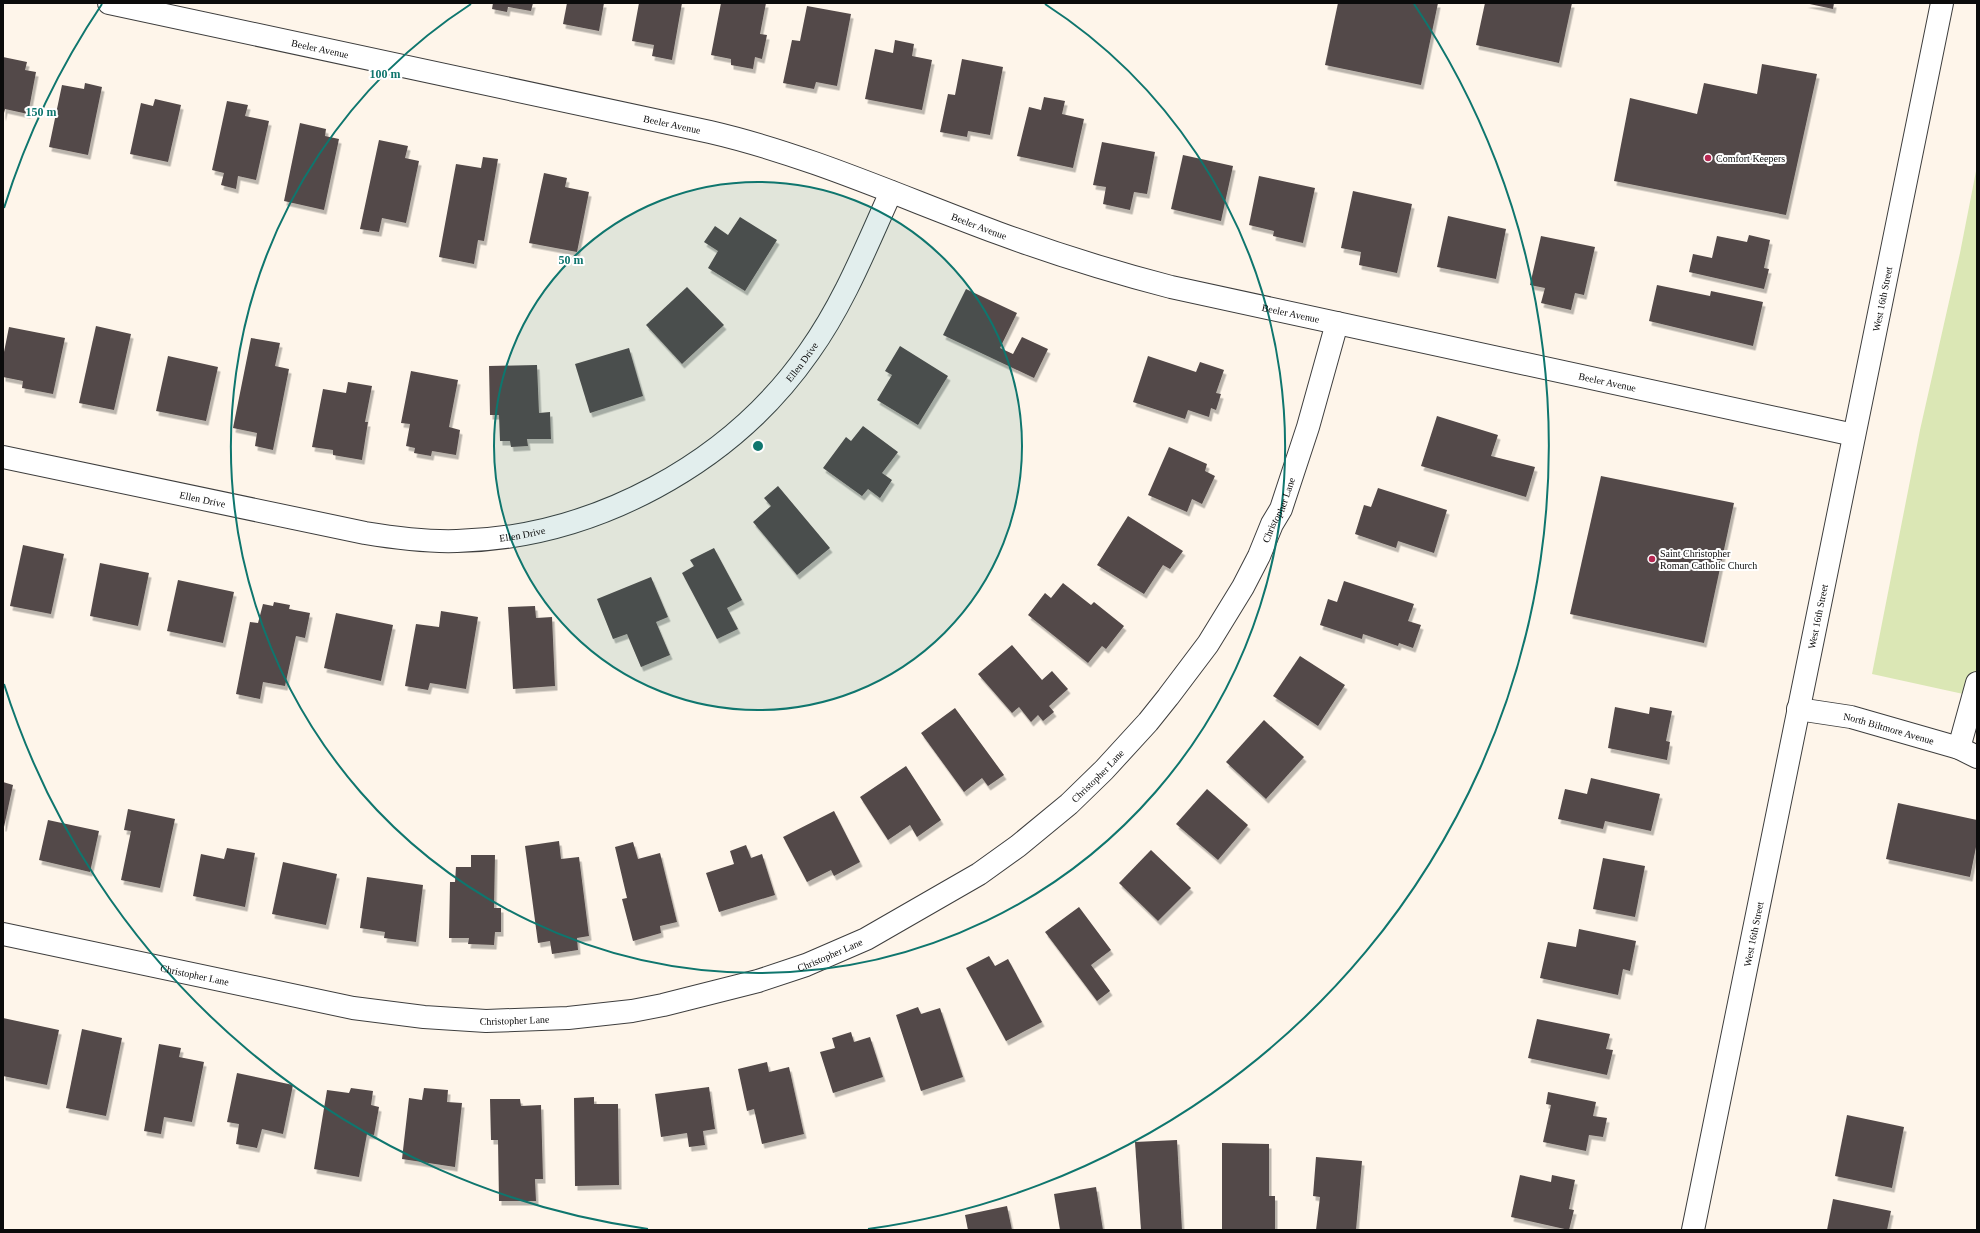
<svg xmlns="http://www.w3.org/2000/svg" width="1980" height="1233" font-family="'Times New Roman',serif">
<style>
.green{fill:#dbe7b5}
.building{fill:#534948;filter:url(#shadow)}
.lines{fill:none;stroke-linecap:round;stroke-linejoin:round}
.minor-casing{stroke:#3e3e3e;stroke-width:24}
.minor{stroke:#fff;stroke-width:22}
.ring{fill:none;stroke:#0f766e;stroke-width:2}
.poi-dot{fill:#b62852;stroke:#fff;stroke-width:1.5}
.labels{text-anchor:middle;stroke-width:4;stroke-linejoin:round;paint-order:stroke}
.street-label{font-size:10px;fill:#0b0b0b;stroke:#fff}
.poi-label{font-size:10px;fill:#0b0b0b;stroke:#fff;text-anchor:start}
.centre{fill:#0f766e;stroke:#fff;stroke-width:2}
.ring-label{font-size:12px;text-anchor:middle;font-weight:bold;fill:#0f766e;stroke:#fff;stroke-width:4;stroke-linejoin:round;paint-order:stroke}
</style>
<defs>
<filter id="shadow"><feDropShadow dx="2.5" dy="4.5" stdDeviation="0" flood-color="#0004"/></filter>
</defs>
<rect width="100%" height="100%" fill="#fef5ea"/>
<polygon class="green" points="1977,166 1977,697 1872,674 1920,430 1960,253"/>
<g class="building">
<polygon points="493,3 533,3 531,11 508,7 507,12 492,9"/>
<polygon points="567,3 604,3 599,31 563,24"/>
<polygon points="639,3 682,3 672,60 652,56 654,45 632,41"/>
<polygon points="721,3 766,3 760,34 767,35 762,59 755,57 753,69 731,65 731,59 711,55"/>
<polygon points="1338,3 1438,3 1421,85 1325,65"/>
<polygon points="1485,3 1572,3 1559,63 1476,45"/>
<polygon points="1805,3 1834,3 1833,9"/>
<polygon points="807,6 851,14 837,86 816,82 814,89 783,83 792,40 800,41"/>
<polygon points="895,40 914,44 912,56 932,60 922,110 865,99 875,49 893,53"/>
<polygon points="3,57 27,62 25,70 36,72 28,114 5,109 3,117"/>
<polygon points="962,59 1003,67 990,135 968,131 967,137 940,132 948,94 955,95"/>
<polygon points="1762,64 1817,74 1786,215 1614,181 1630,98 1697,114 1704,83 1757,94"/>
<polygon points="85,83 102,87 88,155 49,147 62,85 84,89"/>
<polygon points="1044,97 1065,101 1062,114 1084,119 1073,168 1017,156 1029,107 1041,110"/>
<polygon points="155,99 181,105 168,162 130,154 141,103 153,106"/>
<polygon points="227,101 248,105 245,116 269,121 256,180 238,176 236,189 221,185 224,173 212,170"/>
<polygon points="300,123 326,129 325,136 339,139 324,210 284,201"/>
<polygon points="379,140 408,146 405,158 419,161 406,223 382,218 379,232 360,229"/>
<polygon points="1102,142 1155,152 1147,194 1134,192 1130,210 1103,204 1106,187 1093,185"/>
<polygon points="1183,155 1233,166 1221,221 1171,209"/>
<polygon points="483,157 498,159 484,241 478,240 474,264 439,257 456,164 481,168"/>
<polygon points="544,173 567,178 565,187 589,192 577,252 529,243"/>
<polygon points="1259,176 1315,188 1303,243 1273,236 1274,231 1249,225"/>
<polygon points="1353,191 1412,204 1397,273 1359,265 1361,252 1341,248"/>
<polygon points="1448,216 1506,229 1496,279 1437,267"/>
<polygon points="740,217 777,240 745,291 708,268 718,251 704,242 715,226 728,235"/>
<polygon points="1749,235 1770,240 1764,268 1769,269 1764,289 1689,272 1693,254 1712,258 1717,236 1747,242"/>
<polygon points="1541,236 1595,247 1584,295 1575,293 1571,310 1541,303 1545,288 1530,285"/>
<polygon points="1657,285 1710,296 1711,291 1763,302 1753,346 1649,321"/>
<polygon points="687,287 724,325 682,364 646,325"/>
<polygon points="966,289 1017,313 1000,348 1013,354 1022,337 1048,349 1034,378 943,335"/>
<polygon points="96,326 131,334 114,410 79,403"/>
<polygon points="9,327 65,338 53,394 22,388 23,381 3,377 3,357"/>
<polygon points="251,338 280,343 275,366 289,369 273,450 255,446 257,433 233,428"/>
<polygon points="900,346 948,376 918,425 877,400 892,375 885,371"/>
<polygon points="629,348 643,396 590,413 575,364"/>
<polygon points="168,356 218,367 206,421 156,411"/>
<polygon points="1148,356 1196,372 1200,362 1224,370 1216,393 1221,394 1216,410 1211,408 1209,417 1188,410 1185,419 1133,402"/>
<polygon points="537,365 539,413 550,412 551,439 527,439 528,446 511,447 510,441 500,441 499,415 490,415 489,366"/>
<polygon points="411,371 458,380 449,427 460,430 456,455 432,451 431,456 414,453 415,448 406,446 410,424 401,423"/>
<polygon points="348,382 372,386 365,422 368,422 362,460 333,455 333,450 312,447 323,389 346,393"/>
<polygon points="1437,416 1498,435 1491,456 1535,467 1526,497 1421,466"/>
<polygon points="863,426 898,452 882,473 892,480 880,498 868,489 862,496 823,468 846,437 851,441"/>
<polygon points="1169,447 1207,464 1205,471 1215,476 1202,504 1192,499 1187,512 1148,495"/>
<polygon points="1601,476 1734,503 1704,643 1570,614"/>
<polygon points="778,486 830,548 797,575 753,522 771,506 764,498"/>
<polygon points="1378,488 1447,510 1434,553 1398,541 1396,548 1355,534 1364,505 1371,507"/>
<polygon points="1128,516 1183,551 1170,569 1163,565 1144,594 1097,565"/>
<polygon points="23,545 64,554 51,614 10,606"/>
<polygon points="714,548 742,600 727,608 738,629 717,639 682,573 694,566 690,560"/>
<polygon points="100,563 149,573 138,626 90,616"/>
<polygon points="651,577 668,617 656,622 670,655 641,667 627,634 613,639 597,599"/>
<polygon points="178,580 234,592 223,643 167,631"/>
<polygon points="1344,581 1414,604 1408,621 1421,625 1413,648 1399,643 1398,646 1363,634 1362,639 1320,625 1328,599 1337,602"/>
<polygon points="1063,583 1091,605 1094,602 1124,626 1106,649 1102,646 1088,663 1028,615 1045,593 1051,598"/>
<polygon points="274,602 290,605 289,609 310,613 305,638 296,636 285,686 263,682 260,699 236,694 250,622 258,623 263,604 273,606"/>
<polygon points="535,606 536,618 552,617 555,686 513,689 508,607"/>
<polygon points="441,611 478,617 466,689 430,683 428,690 405,686 416,624 439,627"/>
<polygon points="336,613 393,625 381,681 324,668"/>
<polygon points="1012,645 1042,680 1052,671 1068,689 1049,706 1054,712 1043,721 1038,715 1031,722 1019,707 1012,713 978,674"/>
<polygon points="1300,656 1345,685 1318,726 1273,696"/>
<polygon points="1615,707 1649,714 1650,707 1672,711 1666,741 1670,742 1667,760 1608,748"/>
<polygon points="955,708 1004,775 988,786 982,778 964,792 921,733"/>
<polygon points="1264,720 1304,757 1266,799 1226,762"/>
<polygon points="906,766 941,820 917,837 910,825 888,840 860,797"/>
<polygon points="1591,778 1660,794 1651,831 1605,821 1603,829 1558,819 1565,789 1587,794"/>
<polygon points="3,782 13,785 4,827 3,827"/>
<polygon points="1207,789 1248,825 1218,860 1176,824"/>
<polygon points="1898,803 1977,820 1977,842 1970,877 1886,859"/>
<polygon points="128,809 175,819 160,888 121,880 131,831 124,830"/>
<polygon points="834,811 860,862 834,876 831,870 807,882 783,837"/>
<polygon points="48,820 99,831 90,872 39,860"/>
<polygon points="559,841 561,859 579,857 589,936 577,938 578,950 552,954 550,941 538,943 525,846"/>
<polygon points="633,842 638,859 660,853 677,922 660,926 661,933 633,941 622,899 627,898 615,847"/>
<polygon points="746,845 751,858 762,854 775,895 719,912 706,873 734,864 730,851"/>
<polygon points="227,848 255,853 245,907 193,896 201,854 224,859"/>
<polygon points="1151,850 1191,888 1158,921 1119,883"/>
<polygon points="471,855 495,855 494,908 501,908 501,932 495,932 494,945 468,944 469,938 449,938 450,882 455,882 456,867 471,867"/>
<polygon points="1603,858 1645,866 1635,917 1593,909"/>
<polygon points="283,862 337,874 326,925 272,914"/>
<polygon points="367,877 423,885 416,942 384,938 385,932 360,928"/>
<polygon points="1079,907 1111,950 1091,965 1110,991 1097,1001 1045,932"/>
<polygon points="1579,929 1636,941 1630,971 1623,969 1618,995 1540,978 1548,942 1576,947"/>
<polygon points="989,956 995,966 1008,959 1042,1022 1006,1041 966,968"/>
<polygon points="918,1007 921,1014 940,1008 963,1077 921,1091 896,1015"/>
<polygon points="3,1018 59,1030 47,1085 3,1076"/>
<polygon points="1537,1019 1610,1034 1606,1049 1613,1050 1607,1075 1528,1058"/>
<polygon points="82,1029 122,1038 106,1116 66,1108"/>
<polygon points="851,1032 854,1042 870,1037 883,1077 833,1093 820,1052 835,1048 832,1038"/>
<polygon points="159,1044 181,1048 179,1057 204,1062 192,1122 164,1117 161,1134 144,1131"/>
<polygon points="767,1062 769,1072 789,1067 804,1134 762,1144 754,1109 747,1111 738,1069"/>
<polygon points="237,1073 293,1085 283,1134 262,1129 257,1148 236,1144 239,1124 227,1122"/>
<polygon points="709,1087 715,1129 703,1131 705,1145 689,1147 687,1133 661,1137 655,1094"/>
<polygon points="351,1088 373,1091 371,1105 379,1107 374,1135 367,1134 359,1177 314,1169 327,1090 349,1093"/>
<polygon points="424,1088 448,1090 447,1102 462,1103 455,1167 402,1159 409,1098 422,1100"/>
<polygon points="1548,1092 1596,1102 1593,1116 1607,1118 1603,1137 1589,1135 1586,1151 1543,1142 1551,1105 1546,1104"/>
<polygon points="594,1097 594,1104 618,1104 619,1185 575,1186 574,1098"/>
<polygon points="490,1099 520,1099 521,1106 541,1105 543,1179 535,1179 536,1201 499,1201 498,1140 491,1140"/>
<polygon points="1847,1115 1904,1127 1892,1188 1835,1176"/>
<polygon points="1177,1140 1182,1230 1141,1230 1135,1142"/>
<polygon points="1222,1143 1269,1144 1269,1196 1275,1196 1275,1230 1222,1230"/>
<polygon points="1316,1157 1362,1161 1356,1230 1316,1230 1320,1197 1313,1196"/>
<polygon points="1520,1175 1551,1182 1552,1175 1575,1180 1569,1209 1574,1210 1569,1230 1511,1217"/>
<polygon points="1096,1187 1103,1230 1060,1230 1054,1194"/>
<polygon points="1833,1199 1891,1211 1887,1230 1827,1230"/>
<polygon points="1007,1206 1012,1230 968,1230 965,1215"/>
</g>
<g class="lines">
<defs>
<g id="minor">
<path id="s1" d="M109 3 710 132C809 155 903 198 998 233 1055 254 1113 272 1171 287L1854 435"/>
<path id="s2" d="M3 457 365 533C395 538 426 542 457 541 594 538 731 464 809 352 844 303 866 247 891 192"/>
<path id="s3" d="M1798 709 1851 717 1959 748 1977 757"/>
<polyline points="1959,748 1977,683"/>
<path id="s4" d="M3 934 353 1008 424 1017 486 1021 568 1018 632 1011 663 1005 758 981 806 965 866 939 979 874 1018 846 1069 804 1104 770 1148 722 1168 697 1208 644 1243 587 1259 556 1272 524 1281 509 1308 427 1337 323"/>
<path id="s5" d="M1693 1230 1942 3"/>
</g>
</defs>
<use href="#minor" class="minor-casing"/>
<use href="#minor" class="minor"/>
</g>
<circle cx="758" cy="446" r="264" fill="#0f766e" fill-opacity=".12"/>
<g class="ring">
<circle cx="758" cy="446" r="264"/>
<path d="M1045 4A527 527 0 1 1 471 4"/>
<path d="M648 1229A791 791 0 0 1 4 684M4 208A791 791 0 0 1 102 4M1414 4A791 791 0 0 1 868 1229"/>
</g>
<g class="poi-dot">
<circle cx="1708" cy="158" r="4"/>
<circle cx="1652" cy="559" r="4"/>
</g>
<g class="labels">
<g class="street-label">
<text dy="4" stroke="none"><textPath href="#s1" startOffset="216">Beeler Avenue</textPath></text>
<text dy="4" stroke="none"><textPath href="#s1" startOffset="576">Beeler Avenue</textPath></text>
<text dy="4" stroke="none"><textPath href="#s1" startOffset="900">Beeler Avenue</textPath></text>
<text dy="4" stroke="none"><textPath href="#s5" startOffset="950">West 16th Street</textPath></text>
<text dy="4" stroke="none"><textPath href="#s1" startOffset="1224">Beeler Avenue</textPath></text>
<text dy="4" stroke="none"><textPath href="#s2" startOffset="864">Ellen Drive</textPath></text>
<text dy="4" stroke="none"><textPath href="#s1" startOffset="1548">Beeler Avenue</textPath></text>
<text dy="4" stroke="none"><textPath href="#s2" startOffset="204">Ellen Drive</textPath></text>
<text dy="4" stroke="none"><textPath href="#s4" startOffset="1492">Christopher Lane</textPath></text>
<text dy="4" stroke="none"><textPath href="#s2" startOffset="528">Ellen Drive</textPath></text>
<text dy="4" stroke="none"><textPath href="#s5" startOffset="626">West 16th Street</textPath></text>
<text dy="4" stroke="none"><textPath href="#s3" startOffset="93">North Biltmore Avenue</textPath></text>
<text dy="4" stroke="none"><textPath href="#s4" startOffset="1168">Christopher Lane</textPath></text>
<text dy="4" stroke="none"><textPath href="#s5" startOffset="302">West 16th Street</textPath></text>
<text dy="4" stroke="none"><textPath href="#s4" startOffset="844">Christopher Lane</textPath></text>
<text dy="4" stroke="none"><textPath href="#s4" startOffset="196">Christopher Lane</textPath></text>
<text dy="4" stroke="none"><textPath href="#s4" startOffset="520">Christopher Lane</textPath></text>
</g>
<g class="poi-label">
<text x="1716" y="162">Comfort Keepers</text>
<text x="1660" y="557">Saint Christopher<tspan x="1660" dy="12">Roman Catholic Church</tspan></text>
</g>
</g>
<circle cx="758" cy="446" r="6" class="centre"/>
<g class="ring-label">
<text x="385" y="78">100 m</text>
<text x="41" y="116">150 m</text>
<text x="571" y="264">50 m</text>
</g>
<rect width="1980" height="1233" fill="none" stroke="#0b0b0b" stroke-width="8"/>
</svg>
